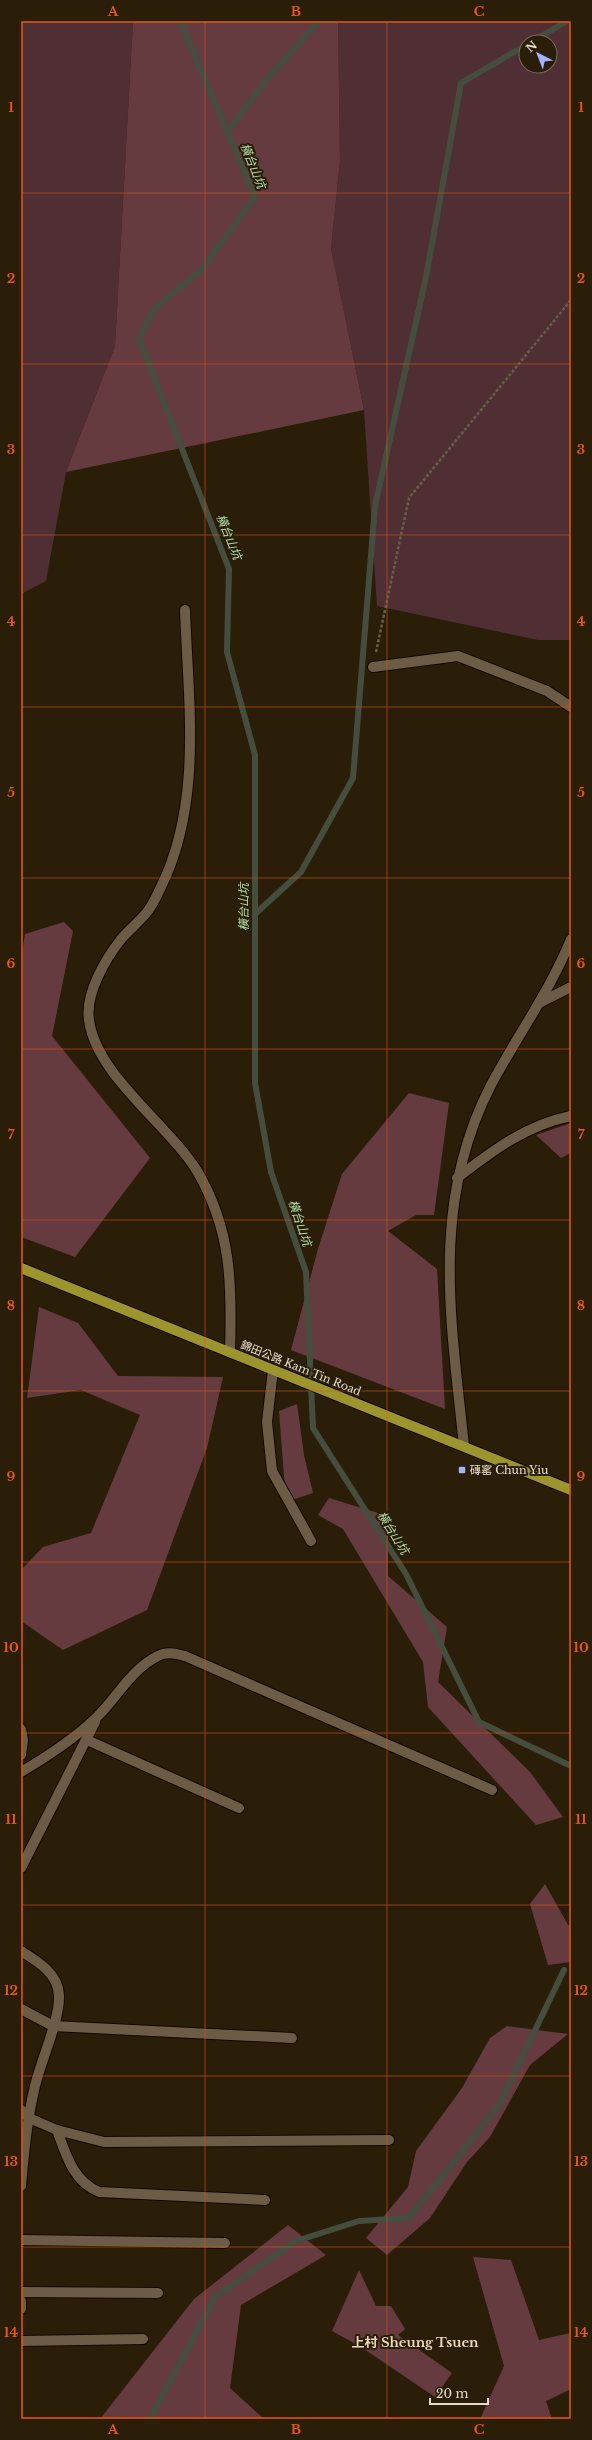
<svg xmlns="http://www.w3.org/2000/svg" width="592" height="2440" font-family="'Libre Baskerville','Noto Sans TC',serif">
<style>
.green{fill:#4f2f33;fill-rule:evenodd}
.forest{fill:#653b40}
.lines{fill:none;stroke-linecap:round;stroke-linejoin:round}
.stream{stroke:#454e3e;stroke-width:6}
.minor-casing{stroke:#130800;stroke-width:12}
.major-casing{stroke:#130800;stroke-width:12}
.path{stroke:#695e4b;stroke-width:2.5;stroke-dasharray:3 2;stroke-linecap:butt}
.minor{stroke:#6c5c46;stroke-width:10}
.major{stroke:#9c942d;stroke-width:10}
.grid{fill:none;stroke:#e8590c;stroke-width:1;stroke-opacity:0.55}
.poi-dot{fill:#a3b2fd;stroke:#2b1e09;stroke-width:1.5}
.labels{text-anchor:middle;stroke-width:4;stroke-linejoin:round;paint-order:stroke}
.street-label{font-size:11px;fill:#e5dccf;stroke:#2b1e09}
.poi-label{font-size:11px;fill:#e5dccf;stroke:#2b1e09;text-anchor:start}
.water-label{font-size:12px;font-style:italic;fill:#aedda6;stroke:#2b1e09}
.quarter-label{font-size:13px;font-weight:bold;fill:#e9d7be;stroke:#2b1e09}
.neatline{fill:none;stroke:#e8590c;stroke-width:1.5}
.grid-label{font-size:13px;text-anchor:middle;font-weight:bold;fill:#e8590c}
</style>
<rect width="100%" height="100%" fill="#2b1e09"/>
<g class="green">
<polygon points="21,21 133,21 115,346 66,472 46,581 21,594"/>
<path d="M338 21H571V640H538L377 606 364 410 331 248 340 161ZM526 42H550V66H526Z"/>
</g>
<g class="forest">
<polygon points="133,21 338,21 340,161 331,248 364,410 66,472 115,346"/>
<polygon points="64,922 73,931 52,1036 150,1158 75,1257 21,1237 21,958 25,934"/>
<polygon points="409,1093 449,1103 434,1215 416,1215 388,1231 437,1269 445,1409 291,1350 318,1249 342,1174"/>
<polygon points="571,1123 571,1153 561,1158 536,1135"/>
<polygon points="39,1307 78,1323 118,1376 223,1377 207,1448 147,1610 63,1650 21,1621 21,1570 43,1547 91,1533 140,1415 81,1390 27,1398"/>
<polygon points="297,1404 304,1455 313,1493 286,1502 279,1411"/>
<polygon points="329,1498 388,1516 388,1576 447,1627 438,1682 530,1772 563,1817 536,1825 428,1707 423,1662 343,1529 318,1515"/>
<polygon points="545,1884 568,1925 571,1926 571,1962 548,1965 530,1904"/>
<polygon points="507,2026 568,2034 530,2065 490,2137 467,2162 430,2218 387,2255 366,2238 408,2187 416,2151 462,2088 490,2038"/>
<polygon points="288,2225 326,2255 241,2305 230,2388 264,2419 100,2419 194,2299"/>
<polygon points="473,2257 511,2260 539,2340 571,2333 571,2389 546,2401 552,2419 480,2419 504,2366"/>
<polygon points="359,2270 376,2306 391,2306 405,2329 398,2335 452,2373 435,2397 361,2347 332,2331"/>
</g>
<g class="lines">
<g class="stream">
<polyline points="180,21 255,197 201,270 154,309 139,339 229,569 227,652 255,755 255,1083 271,1172 306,1272 313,1428 406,1574 479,1722 569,1765"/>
<polyline points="531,42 567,21"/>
<polyline points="227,132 268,78 319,21"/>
<polyline points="255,914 301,872 353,778 375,506 426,277 461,83 526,45"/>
<polyline points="150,2419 215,2297 296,2241 359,2221 409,2218 499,2105 564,1970"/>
</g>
<defs>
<g id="minor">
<path d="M185 610C188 701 203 802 161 887 157 895 153 905 147 912 140 921 130 929 122 938 106 958 85 993 89 1020 96 1075 168 1124 197 1171 232 1230 232 1286 230 1352"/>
<polyline points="373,667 458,656 547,691 571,707"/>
<polyline points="539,1003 571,987"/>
<path d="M457 1178C492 1151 526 1125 571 1116"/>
<polyline points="273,1370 267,1422 272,1471 311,1541"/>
<path d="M464 1446C451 1320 430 1203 491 1085 517 1036 550 991 571 939"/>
<polyline points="21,1729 23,1740 21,1755"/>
<polyline points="87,1740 239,1808"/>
<path d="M21 1772C48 1756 73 1740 96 1718 117 1698 131 1669 158 1656 167 1651 176 1654 185 1656L492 1790"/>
<polyline points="21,1868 95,1722"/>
<path d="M21 1951C37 1961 58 1973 59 1995 60 2020 41 2060 35 2086 27 2119 24 2152 21 2186"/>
<polyline points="21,2009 53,2026 292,2038"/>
<polyline points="21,2110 29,2118 57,2130 104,2142 389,2140"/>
<path d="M57 2130C66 2155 73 2181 99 2192L265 2200"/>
<polyline points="21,2240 225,2243"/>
<polyline points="21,2292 158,2293"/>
<polyline points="21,2301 21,2309"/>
<polyline points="21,2341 143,2339"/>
</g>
<polyline id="major" points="21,1268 571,1490"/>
</defs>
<use href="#minor" class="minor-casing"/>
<use href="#major" class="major-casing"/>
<polyline class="path" points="376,652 409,498 571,300"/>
<use href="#minor" class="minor"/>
<use href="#major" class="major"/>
</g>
<path class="grid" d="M205 21V2419M387 21V2419M21 193H571M21 364H571M21 535H571M21 707H571M21 878H571M21 1049H571M21 1220H571M21 1391H571M21 1562H571M21 1733H571M21 1905H571M21 2076H571M21 2247H571"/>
<rect class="poi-dot" x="458" y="1466" width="8" height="8" rx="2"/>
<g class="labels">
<g class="street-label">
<text transform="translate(301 1368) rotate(22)" y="4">錦田公路 Kam Tin Road</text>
</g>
<g class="poi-label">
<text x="470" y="1474">磚窰 Chun Yiu</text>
</g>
<g class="water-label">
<text transform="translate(253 166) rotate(68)" y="4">橫台山坑</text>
<text transform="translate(229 537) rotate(68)" y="4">橫台山坑</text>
<text transform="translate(244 907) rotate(-90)" y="4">橫台山坑</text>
<text transform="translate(300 1223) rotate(71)" y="4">橫台山坑</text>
<text transform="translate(393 1533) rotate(58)" y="4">橫台山坑</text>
</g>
<g class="quarter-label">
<text x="415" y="2347">上村 Sheung Tsuen</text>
</g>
</g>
<rect width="592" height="2440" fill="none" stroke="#2b1e09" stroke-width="44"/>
<g transform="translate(538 54) rotate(318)"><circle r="19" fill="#2b1e09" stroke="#756a58"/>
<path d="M0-3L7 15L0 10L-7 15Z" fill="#a3b2fd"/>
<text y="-6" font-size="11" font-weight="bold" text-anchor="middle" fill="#e5dccf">N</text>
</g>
<path d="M430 2398v6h58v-6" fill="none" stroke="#e5dccf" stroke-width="2"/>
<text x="436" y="2398" font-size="12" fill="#e5dccf" stroke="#2b1e09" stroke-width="3" paint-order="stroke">20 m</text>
<rect x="22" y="22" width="548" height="2396" class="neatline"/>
<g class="grid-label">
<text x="113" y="16">A</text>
<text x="296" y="16">B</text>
<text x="479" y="16">C</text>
<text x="11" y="112">1</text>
<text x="581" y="112">1</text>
<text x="11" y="283">2</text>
<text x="581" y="283">2</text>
<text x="11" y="454">3</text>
<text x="581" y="454">3</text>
<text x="11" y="626">4</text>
<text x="581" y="626">4</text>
<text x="11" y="797">5</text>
<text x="581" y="797">5</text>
<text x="11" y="968">6</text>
<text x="581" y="968">6</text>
<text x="11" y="1139">7</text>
<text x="581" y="1139">7</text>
<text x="11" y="1310">8</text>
<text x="581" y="1310">8</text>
<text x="11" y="1481">9</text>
<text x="581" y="1481">9</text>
<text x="11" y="1652">10</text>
<text x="581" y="1652">10</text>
<text x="11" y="1824">11</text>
<text x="581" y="1824">11</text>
<text x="11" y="1995">12</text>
<text x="581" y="1995">12</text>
<text x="11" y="2166">13</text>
<text x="581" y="2166">13</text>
<text x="11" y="2337">14</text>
<text x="581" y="2337">14</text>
<text x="113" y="2434">A</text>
<text x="296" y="2434">B</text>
<text x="479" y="2434">C</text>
</g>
</svg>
